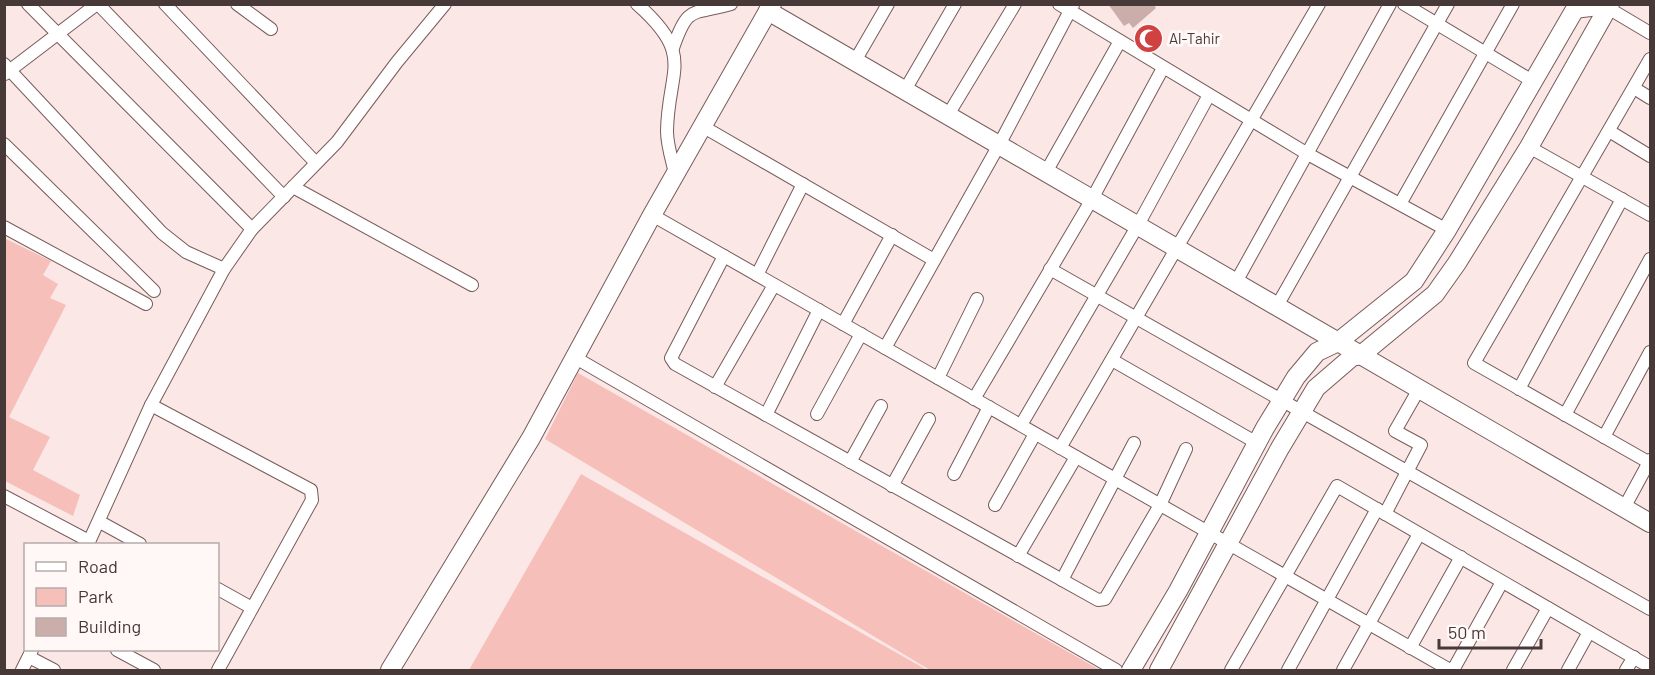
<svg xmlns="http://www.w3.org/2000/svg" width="1655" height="675" font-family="Barlow,sans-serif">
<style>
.green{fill:#f7bfba}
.building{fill:#cbadaa}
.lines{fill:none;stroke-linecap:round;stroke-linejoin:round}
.street-casing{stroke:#775c5a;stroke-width:14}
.secondary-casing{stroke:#775c5a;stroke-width:20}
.street{stroke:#fff;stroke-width:12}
.secondary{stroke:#fff;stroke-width:18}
.labels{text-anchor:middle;stroke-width:6;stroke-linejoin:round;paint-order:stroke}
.poi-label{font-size:15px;fill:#463938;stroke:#fff8f7;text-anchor:start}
</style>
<rect width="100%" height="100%" fill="#fbe7e6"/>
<g class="green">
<polygon points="4,238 51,261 43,275 58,284 50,298 66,305 9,417 50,437 33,470 80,495 73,516 5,481"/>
<polygon points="578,373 1100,670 930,670 545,439"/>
<polygon points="581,474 927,670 469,670"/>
</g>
<polygon class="building" points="1108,4 1153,4 1156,8 1133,28 1129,23 1124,26"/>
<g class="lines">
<defs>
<g id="street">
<polyline points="28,4 252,229"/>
<polyline points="98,4 284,197"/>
<polyline points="165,4 316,163"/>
<polyline points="237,4 271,29"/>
<path d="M637 4C696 56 668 69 667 131 667 145 672 160 675 173"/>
<polyline points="1059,4 1306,153 1447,230"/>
<polyline points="1404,4 1534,82"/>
<polyline points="1574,12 1608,8 1650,33"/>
<path d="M673 48C688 5 691 15 731 4"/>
<polyline points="1650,59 1474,363 1650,463"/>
<polyline points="855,61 888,4"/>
<polyline points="4,64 162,233 186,252 224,269"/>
<polyline points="5,74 97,4"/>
<polyline points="1634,88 1650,98"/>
<polyline points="905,90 955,4"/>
<polyline points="948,115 1015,4"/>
<polyline points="702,126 934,260"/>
<polyline points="1609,131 1650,156"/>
<polyline points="4,144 154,291"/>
<polyline points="1529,147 1650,215"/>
<polyline points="1046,172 1120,41"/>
<polyline points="293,187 472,285"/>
<polyline points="1400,204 1513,4"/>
<polyline points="652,215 1450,670"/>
<polyline points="4,227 146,304"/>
<polyline points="724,256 671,358 675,364 1098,600 1105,599 1160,505 1186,449"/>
<polyline points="1050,269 1650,609"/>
<polyline points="757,275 803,184"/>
<polyline points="1236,282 1390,4"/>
<polyline points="1277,306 1448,4"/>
<polyline points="843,324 892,235"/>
<polyline points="885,348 999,145 1073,5"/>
<polyline points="574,357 1116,670"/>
<polyline points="1112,360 1257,443"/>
<polyline points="938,378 977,299"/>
<polyline points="715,387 774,285"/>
<polyline points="1519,389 1622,199"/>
<polyline points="974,399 1092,199 1163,68"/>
<polyline points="151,405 311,490 312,500 218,670"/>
<polyline points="817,414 861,334"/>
<polyline points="766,415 819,310"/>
<polyline points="1565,415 1650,259"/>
<polyline points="1021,425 1138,225 1209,95"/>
<polyline points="1604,437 1650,352"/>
<polyline points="1060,448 1319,4"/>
<polyline points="850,462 881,406"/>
<polyline points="954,474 989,407"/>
<polyline points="892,486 929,419"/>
<polyline points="4,496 89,541"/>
<polyline points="995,505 1035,434"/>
<polyline points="1624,508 1650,460"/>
<polyline points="1385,514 1421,445 1395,431 1419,389"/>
<polyline points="100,522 140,544"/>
<polyline points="88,544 151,405 224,269 252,229 337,142 397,62 445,4"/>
<polyline points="1018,556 1076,457"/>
<polyline points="1062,580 1134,443"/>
<polyline points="218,589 252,608"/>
<polyline points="1410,648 1461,557"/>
<polyline points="117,650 154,670"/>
<polyline points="29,657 54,670"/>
<polyline points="22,670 32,650"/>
<polyline points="1231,670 1337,486 1650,667"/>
<polyline points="1288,670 1377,509"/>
<polyline points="1343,670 1419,534"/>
<polyline points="1453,670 1502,582"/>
<polyline points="1513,670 1548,608"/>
<polyline points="1568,670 1589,632"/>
<polyline points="1626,670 1634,657"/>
</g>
<g id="secondary">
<polyline points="768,11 1650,523"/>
<polyline points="390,670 531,438 652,215 772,4"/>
<polyline points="1131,670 1178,591 1265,428 1296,377 1317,352 1338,342 1414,281 1447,230 1578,4"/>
<polyline points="1159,670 1280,448 1316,388 1352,357 1361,355 1435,294 1457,263 1529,147 1610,4"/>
</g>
</defs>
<use href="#street" class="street-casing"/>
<use href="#secondary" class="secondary-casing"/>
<use href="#street" class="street"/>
<use href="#secondary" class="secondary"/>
</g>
<defs>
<symbol id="mosque-disc" viewBox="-11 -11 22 22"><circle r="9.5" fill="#d04142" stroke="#fff8f7"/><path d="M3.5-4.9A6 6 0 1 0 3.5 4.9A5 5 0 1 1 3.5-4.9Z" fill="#fff"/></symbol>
</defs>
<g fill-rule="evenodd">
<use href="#mosque-disc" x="1132" y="22" width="33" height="33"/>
</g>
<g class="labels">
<g class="poi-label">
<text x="1169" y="44">Al-Tahir</text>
</g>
</g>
<rect width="1655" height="675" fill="none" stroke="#463938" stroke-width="12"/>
<rect x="24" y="543" width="195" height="108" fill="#fff8f7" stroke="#b5acab" stroke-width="1.5"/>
<rect x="36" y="562" width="30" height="9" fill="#ffffff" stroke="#b5acab" stroke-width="1.5"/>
<text x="78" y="573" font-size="18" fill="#463938">Road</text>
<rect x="36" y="588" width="30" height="18" fill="#f7bfba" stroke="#b5acab" stroke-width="1.5"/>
<text x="78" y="603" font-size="18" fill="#463938">Park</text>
<rect x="36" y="618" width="30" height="18" fill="#cbadaa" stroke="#b5acab" stroke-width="1.5"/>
<text x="78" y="633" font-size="18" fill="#463938">Building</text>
<path d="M1439 639v9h102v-9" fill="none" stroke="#463938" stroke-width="3"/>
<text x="1448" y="639" font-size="18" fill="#463938" stroke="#fff8f7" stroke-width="4.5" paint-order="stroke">50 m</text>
</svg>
